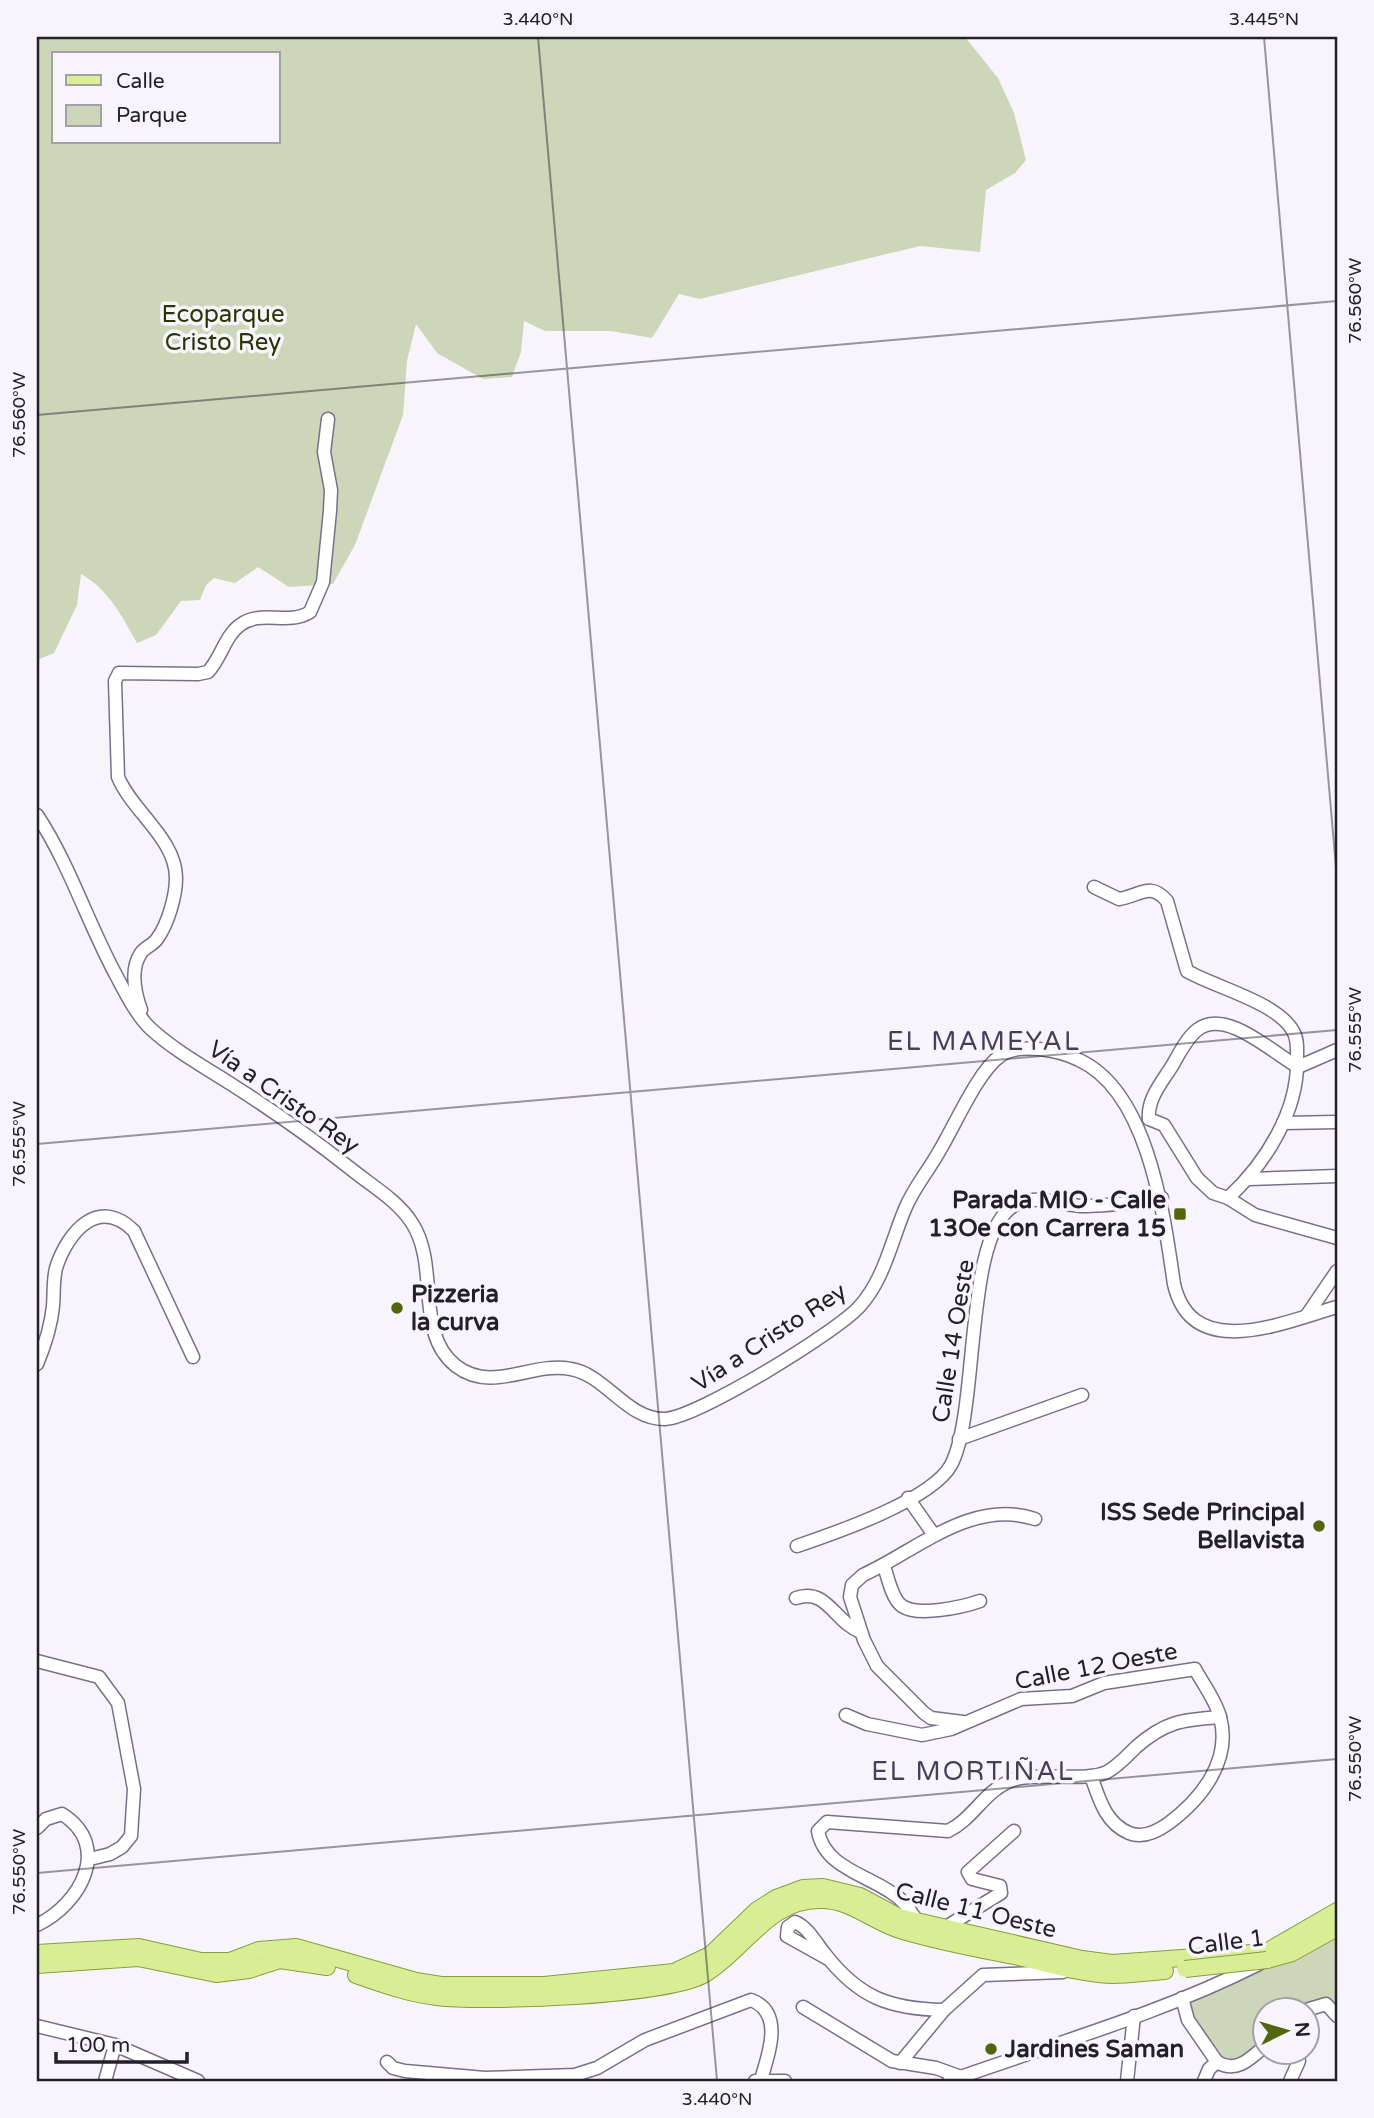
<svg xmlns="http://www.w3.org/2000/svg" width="1374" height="2118" font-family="'Varela Round',sans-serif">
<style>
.green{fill:#cdd6b9;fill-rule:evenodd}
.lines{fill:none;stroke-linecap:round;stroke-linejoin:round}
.minor-casing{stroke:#7a6f8a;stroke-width:15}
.major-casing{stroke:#899d40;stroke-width:18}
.minor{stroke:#fff;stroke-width:12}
.major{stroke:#d9ed94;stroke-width:16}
.major-bridge-casing{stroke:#899d40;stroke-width:18;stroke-linecap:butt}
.major-bridge{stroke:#d9ed94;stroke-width:16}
.ticks{fill:none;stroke:#24202b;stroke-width:2;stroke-opacity:0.45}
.poi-dot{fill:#53650e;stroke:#f7f5fb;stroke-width:2.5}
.labels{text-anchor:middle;stroke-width:7;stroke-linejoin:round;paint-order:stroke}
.park-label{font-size:24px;fill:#2a3502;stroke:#f7f5fb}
.street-label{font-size:24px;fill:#24202b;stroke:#f7f5fb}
.poi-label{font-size:24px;font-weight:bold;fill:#24202b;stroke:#f7f5fb;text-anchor:end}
.neighbourhood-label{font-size:26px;letter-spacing:2px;fill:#473e56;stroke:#f7f5fb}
.neatline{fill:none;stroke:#24202b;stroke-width:2.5}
.ticks-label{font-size:18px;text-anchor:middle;fill:#24202b}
</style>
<rect width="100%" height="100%" fill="#f7f5fb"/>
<g class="green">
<path d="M37 37H965L998 78 1014 113 1026 160 1015 173 986 190 980 252 920 246 700 299 679 294 652 338 610 331H545L524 321 521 352 512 377 483 379 437 353 416 324 407 361 403 415 355 545 333 584 289 587 258 567 235 583 214 578 206 585 200 600 181 601 156 635 137 643C122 616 108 589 81 574L77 605 54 653 37 660ZM54 54H278V142H54Z"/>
<polygon points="1337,1928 1337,2016 1332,2009 1266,2010 1265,2045 1251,2058 1217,2062 1182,1998"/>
</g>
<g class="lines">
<defs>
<g id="minor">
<path d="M37 815C70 865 88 924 117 977 126 994 137 1016 151 1029 175 1051 206 1068 234 1086 275 1112 313 1139 351 1169 372 1186 397 1200 412 1223 440 1266 414 1333 456 1366 493 1394 532 1361 571 1369 606 1375 627 1420 665 1419 698 1417 835 1333 859 1307 884 1280 891 1242 905 1209 913 1189 926 1174 937 1155 953 1130 977 1072 1000 1056 1019 1042 1059 1050 1079 1060 1149 1092 1164 1217 1174 1284 1192 1364 1287 1321 1337 1307"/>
<path d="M1094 887 1119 899C1140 896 1150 881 1167 901L1187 971C1214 987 1277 1002 1293 1031 1298 1039 1297 1049 1297 1058 1299 1110 1266 1163 1228 1198"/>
<path d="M141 1010C135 993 130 969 141 953 145 947 153 945 157 939 168 924 176 896 176 878 176 839 132 811 118 777L115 681 119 673 198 674 208 672C221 658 225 636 240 625 261 609 288 626 310 612L323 582 330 511 331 490 324 452 328 419"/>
<polyline points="1298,1067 1337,1050"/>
<polyline points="1149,1119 1164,1125 1197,1178 1213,1193 1228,1198 1255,1215 1337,1238"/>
<path d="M1149 1119C1147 1099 1162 1082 1172 1066 1179 1054 1186 1039 1197 1030 1225 1007 1273 1053 1298 1067"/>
<polyline points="1283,1123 1337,1122"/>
<polyline points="1249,1179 1337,1176"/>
<polyline points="1307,1315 1337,1271"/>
<path d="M37 1364C45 1345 51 1327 53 1306 54 1294 53 1280 56 1268 68 1231 99 1196 134 1231L193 1357"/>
<polyline points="959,1439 1082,1395"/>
<polyline points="908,1498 934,1535"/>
<path d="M797 1546C835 1533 932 1500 951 1465 980 1410 963 1233 1015 1205 1040 1192 1062 1207 1087 1206 1112 1206 1137 1201 1162 1198"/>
<path d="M884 1566C888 1578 892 1599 902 1606 918 1617 963 1607 980 1601"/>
<path d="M796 1598C827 1587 834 1622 861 1632"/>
<polyline points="37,1661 99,1677 118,1703 134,1789 131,1836 122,1847 110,1854 90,1859"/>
<path d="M846 1715 867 1724 922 1735 951 1729 1021 1699 1072 1696 1104 1683 1195 1669C1203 1684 1216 1701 1220 1717 1232 1761 1201 1799 1169 1823 1158 1831 1143 1839 1129 1833 1105 1823 1099 1798 1091 1776"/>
<path d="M963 1722 931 1718 924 1713 877 1666 864 1640 850 1597 852 1585 863 1575C916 1551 972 1498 1035 1519"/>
<path d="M37 1828 46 1819 62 1814C113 1846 80 1905 37 1925"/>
<path d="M918 1922C910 1911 904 1900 892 1893 867 1875 824 1867 818 1831L827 1822 948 1831C975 1818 985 1788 1016 1779 1043 1772 1086 1782 1107 1772 1118 1766 1128 1755 1136 1747 1166 1721 1182 1720 1220 1717"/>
<polyline points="946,1927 1001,1893 1000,1886 972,1879 968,1872 1014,1831"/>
<path d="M830 1960 787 1936 788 1927 795 1922C808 1927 816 1943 825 1954 859 1998 890 2009 944 2010"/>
<path d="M1182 1998 1188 2020 1217 2062C1237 2074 1251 2058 1266 2045"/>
<polyline points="803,2007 892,2061 936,2068 961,2077"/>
<polyline points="1306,2010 1326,2004 1337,2016"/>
<polyline points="37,2026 115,2045 198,2081"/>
<path d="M387 2062 393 2068 405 2071 485 2078 575 2075 597 2068 645 2040 751 2000C784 2012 769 2054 761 2079"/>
<polyline points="900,2063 944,2010 983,1975 1063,1972"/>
<polyline points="105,2081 115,2045"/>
<polyline points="755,2081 785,2081"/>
<path d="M949 2081C1053 2044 1160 2014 1259 1964"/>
<polyline points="1127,2081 1134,2016"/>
<polyline points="1204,2081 1209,2069 1217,2062"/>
<polyline points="1290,2081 1299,2061"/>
</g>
<g id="major">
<polyline points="37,1953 139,1947 201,1961 230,1961 259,1950 296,1947 416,1981 441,1985 544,1985 674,1972 710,1955 757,1910 776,1898 803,1888 823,1887 860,1896 899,1917 1082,1959 1112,1963 1266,1952 1337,1911"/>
<polyline points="1267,1960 1292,1953 1337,1928"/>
<polyline points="37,1965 138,1958 216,1974 249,1970 280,1960 327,1967"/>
<path d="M356 1975C382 1984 409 1994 437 1997 483 2003 669 1996 705 1974 745 1950 769 1898 822 1900 851 1900 873 1922 900 1930 939 1942 979 1949 1019 1957 1049 1964 1081 1974 1112 1975 1129 1975 1148 1972 1165 1971"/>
</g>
</defs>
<use href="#minor" class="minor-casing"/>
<use href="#major" class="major-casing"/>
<use href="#minor" class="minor"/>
<use href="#major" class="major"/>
<defs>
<polyline id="major-bridge" points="1185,1969 1267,1960"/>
</defs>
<use href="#major-bridge" class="major-bridge-casing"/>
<use href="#major-bridge" class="major-bridge"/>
</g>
<path class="ticks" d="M538 37 717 2081M1264 37 1337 879M37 415 1337 301M37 1144 1337 1030M37 1873 1337 1759"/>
<g class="poi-dot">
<rect x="1173" y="1207" width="14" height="14" rx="3.5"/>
<circle cx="397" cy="1308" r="7"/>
<circle cx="1319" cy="1526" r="7"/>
<circle cx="991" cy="2049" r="7"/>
</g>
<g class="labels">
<g class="park-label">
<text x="223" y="322">Ecoparque<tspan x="223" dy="28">Cristo Rey</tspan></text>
</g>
<g class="street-label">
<text transform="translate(284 1097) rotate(35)" y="8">Vía a Cristo Rey</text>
<text transform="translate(769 1337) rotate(-33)" y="8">Vía a Cristo Rey</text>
<text transform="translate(953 1341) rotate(-81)" y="8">Calle 14 Oeste</text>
<text transform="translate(1096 1666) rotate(-11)" y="8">Calle 12 Oeste</text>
<text transform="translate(976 1910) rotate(14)" y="8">Calle 11 Oeste</text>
<text transform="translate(1226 1942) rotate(-7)" y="8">Calle 1</text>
</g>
<g class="poi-label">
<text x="1166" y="1208">Parada MIO - Calle<tspan x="1166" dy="28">13Oe con Carrera 15</tspan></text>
<text x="411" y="1302" text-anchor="start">Pizzeria<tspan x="411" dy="28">la curva</tspan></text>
<text x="1305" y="1520">ISS Sede Principal<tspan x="1305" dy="28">Bellavista</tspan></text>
<text x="1005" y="2057" text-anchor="start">Jardines Saman</text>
</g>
<g class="neighbourhood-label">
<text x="984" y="1050">EL MAMEYAL</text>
<text x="973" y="1780">EL MORTIÑAL</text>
</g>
</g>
<rect width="1374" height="2118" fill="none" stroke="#f7f5fb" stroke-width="77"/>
<rect x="52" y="52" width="228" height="91" fill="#f7f5fb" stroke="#a3a0a8" stroke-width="2"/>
<rect x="66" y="75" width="35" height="10" fill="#d9ed94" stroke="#a3a0a8" stroke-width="2"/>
<text x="116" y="88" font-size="21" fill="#24202b">Calle</text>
<rect x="66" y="105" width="35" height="21" fill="#cdd6b9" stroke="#a3a0a8" stroke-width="2"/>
<text x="116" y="122" font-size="21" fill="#24202b">Parque</text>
<g transform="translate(1286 2031) rotate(85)"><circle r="33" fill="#f7f5fb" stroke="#a3a0a8" stroke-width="2"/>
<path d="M0-5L12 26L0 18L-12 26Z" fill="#53650e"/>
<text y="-10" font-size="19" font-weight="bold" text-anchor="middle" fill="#24202b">N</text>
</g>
<path d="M56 2052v10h131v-10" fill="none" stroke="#24202b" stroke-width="3.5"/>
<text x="66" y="2052" font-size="21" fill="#24202b" stroke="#f7f5fb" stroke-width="5" paint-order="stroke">100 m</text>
<rect x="38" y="38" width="1298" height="2042" class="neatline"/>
<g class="ticks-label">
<text x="538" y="25">3.440°N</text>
<text x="1264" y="25">3.445°N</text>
<text transform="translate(1355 301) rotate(-90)" y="6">76.560°W</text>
<text transform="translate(19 415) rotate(-90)" y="6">76.560°W</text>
<text transform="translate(1355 1030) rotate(-90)" y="6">76.555°W</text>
<text transform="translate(19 1144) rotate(-90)" y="6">76.555°W</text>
<text transform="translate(1355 1759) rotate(-90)" y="6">76.550°W</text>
<text transform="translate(19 1872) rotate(-90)" y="6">76.550°W</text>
<text x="717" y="2105">3.440°N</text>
</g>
</svg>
